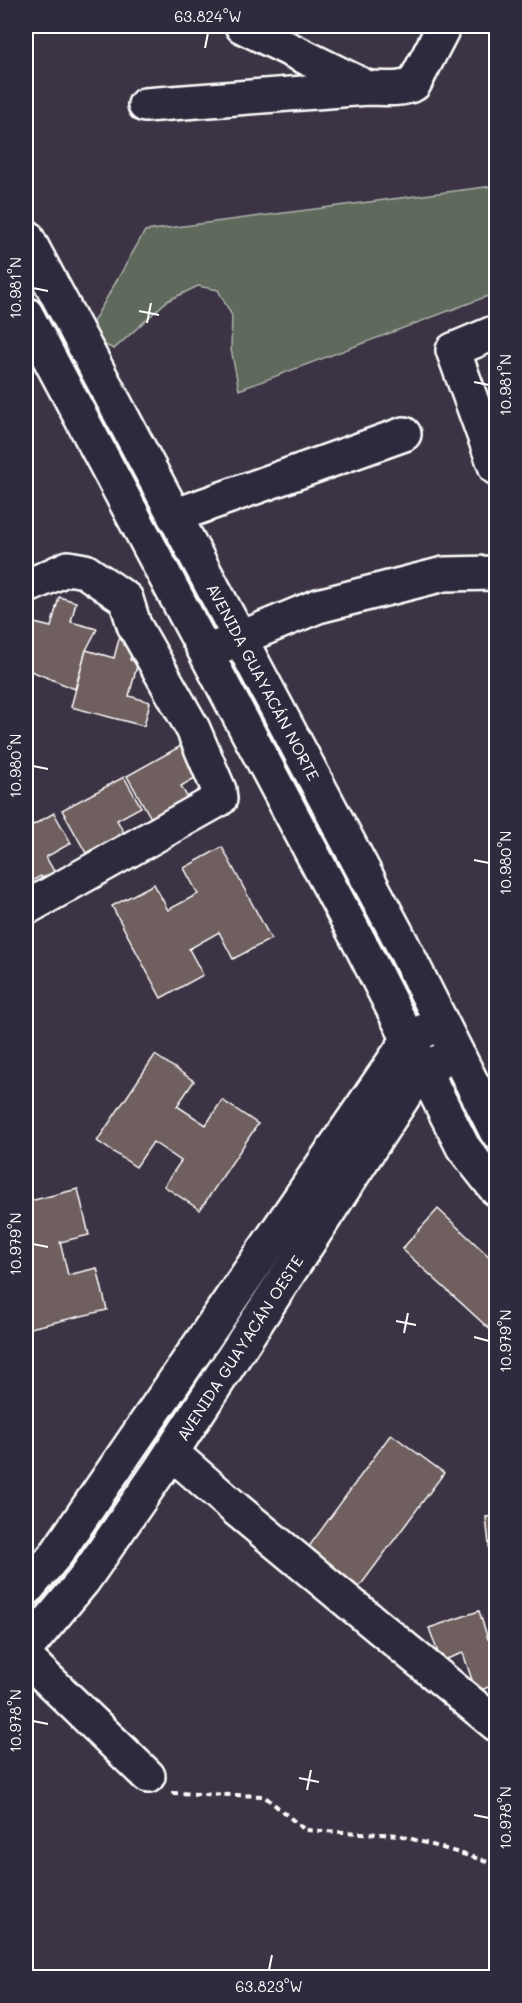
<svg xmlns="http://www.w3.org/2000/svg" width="522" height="2003" font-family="Mali,sans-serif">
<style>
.green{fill:#5f695c;stroke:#afb4ae;stroke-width:1.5}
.building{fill:#705e5e;stroke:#fff;stroke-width:1.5}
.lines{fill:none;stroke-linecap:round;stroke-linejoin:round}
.minor-casing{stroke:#fff;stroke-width:38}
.path{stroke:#fff;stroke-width:4;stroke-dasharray:6 4.5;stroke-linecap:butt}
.minor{stroke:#2f2a3d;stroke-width:33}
.ticks{fill:none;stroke:#fff;stroke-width:2}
.labels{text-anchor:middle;stroke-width:4.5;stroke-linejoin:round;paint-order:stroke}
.street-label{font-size:16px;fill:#fff;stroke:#2f2a3d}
.neatline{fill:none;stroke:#fff;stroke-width:2}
.ticks-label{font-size:15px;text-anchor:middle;fill:#fff}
</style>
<rect width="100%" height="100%" fill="#3c3444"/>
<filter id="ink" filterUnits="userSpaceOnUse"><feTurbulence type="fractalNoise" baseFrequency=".0167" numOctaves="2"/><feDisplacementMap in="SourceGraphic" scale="12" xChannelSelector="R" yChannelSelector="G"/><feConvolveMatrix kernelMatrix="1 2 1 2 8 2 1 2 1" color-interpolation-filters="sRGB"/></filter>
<g filter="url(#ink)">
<polygon class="green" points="496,179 496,293 239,390 231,349 232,316 218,290 198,286 167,301 114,349 85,336 145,231 493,186"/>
<g class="building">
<polygon points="59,597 76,602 71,622 97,629 86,650 75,689 26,669 26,621 51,627"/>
<polygon points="119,639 134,643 130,660 138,662 129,696 150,702 144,726 71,707 86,650 114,658"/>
<polygon points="188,742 205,772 181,786 195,811 183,818 175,805 151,818 127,776"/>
<polygon points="124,777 141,807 117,820 131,846 118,853 111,839 86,853 62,810"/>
<polygon points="54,813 71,843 46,857 60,882 48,889 41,876 26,884 26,829"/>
<polygon points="222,847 271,939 233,959 219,932 189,949 203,975 161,998 112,906 154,884 168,910 198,894 184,868"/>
<polygon points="155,1055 194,1081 177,1106 206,1125 222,1100 258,1124 200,1210 164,1186 181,1161 153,1142 136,1167 97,1141"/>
<polygon points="78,1189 89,1235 60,1242 68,1275 97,1268 107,1310 26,1329 26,1202"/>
<polygon points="438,1209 496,1263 496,1335 402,1249"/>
<polygon points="391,1434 444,1473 357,1590 305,1552"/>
<polygon points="496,1516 496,1554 490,1554 486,1517"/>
<polygon points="479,1611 488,1639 496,1636 496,1684 476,1692 463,1653 441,1661 429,1628"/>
</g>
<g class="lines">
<defs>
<g id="minor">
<polyline points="242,26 366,87"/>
<path d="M145 105 368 88C383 88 399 91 414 84L444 26"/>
<polyline points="26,236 396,932 496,1131"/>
<polyline points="26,314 363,949 463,1147 496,1189"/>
<polyline points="496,332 453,350 496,468"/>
<polyline points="174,516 404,434"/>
<polyline points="26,587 68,568 85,571 126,599 134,625 193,729 219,790 220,799 26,908"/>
<polyline points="219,647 318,606 444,574 496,573"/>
<polyline points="172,1453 236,1509 496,1724"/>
<polyline points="26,1590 57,1553 402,1049 409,1041 424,1031"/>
<polyline points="26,1649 83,1581 160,1470 409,1088 425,1071 442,1060"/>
<polyline points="26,1658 148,1776"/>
</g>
</defs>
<use href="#minor" class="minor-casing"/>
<polyline class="path" points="172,1793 264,1796 305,1830 399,1835 496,1864"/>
<use href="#minor" class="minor"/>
</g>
</g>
<path class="ticks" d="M205 48 208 33M33 288 48 291M139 311 159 315M147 323 151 303M474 382 489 385M33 766 48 769M474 860 489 863M33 1244 48 1247M396 1321 416 1325M404 1333 408 1313M474 1337 489 1341M33 1721 48 1724M299 1778 319 1782M307 1790 311 1770M474 1815 489 1818M269 1970 272 1955"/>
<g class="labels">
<g class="street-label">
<text transform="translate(263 682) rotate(62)" y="6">AVENIDA GUAYACÁN NORTE</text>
<text transform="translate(240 1348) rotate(-57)" y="6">AVENIDA GUAYACÁN OESTE</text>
</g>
</g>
<rect width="522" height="2003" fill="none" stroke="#2f2a3d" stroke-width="66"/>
<rect x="33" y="33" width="456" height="1937" class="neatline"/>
<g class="ticks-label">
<text x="208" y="22">63.824°W</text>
<text transform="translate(16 288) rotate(-90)" y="5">10.981°N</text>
<text transform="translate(506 385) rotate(-90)" y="5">10.981°N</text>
<text transform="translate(16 766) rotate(-90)" y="5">10.980°N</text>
<text transform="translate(506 863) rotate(-90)" y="5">10.980°N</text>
<text transform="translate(16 1244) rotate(-90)" y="5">10.979°N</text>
<text transform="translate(506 1341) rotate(-90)" y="5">10.979°N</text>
<text transform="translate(16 1721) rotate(-90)" y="5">10.978°N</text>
<text transform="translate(506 1818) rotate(-90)" y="5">10.978°N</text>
<text x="269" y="1992">63.823°W</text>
</g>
</svg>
